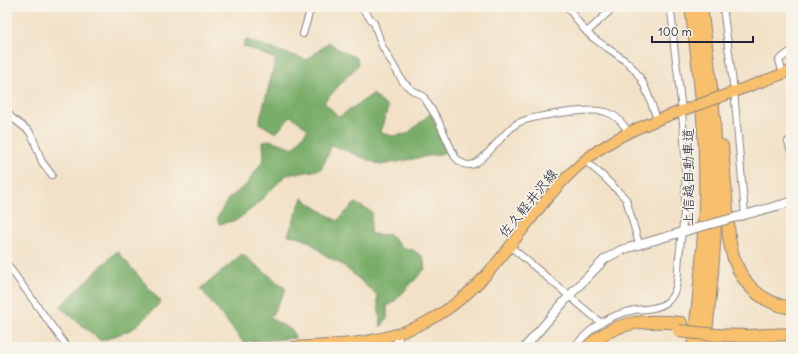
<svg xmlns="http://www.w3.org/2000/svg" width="798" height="354" font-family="Delius,'Klee One',sans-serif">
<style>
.forest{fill:#79ad69;stroke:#4e6852}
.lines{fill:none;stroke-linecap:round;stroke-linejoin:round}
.minor-casing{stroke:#8a8280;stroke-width:8}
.tertiary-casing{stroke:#8a8280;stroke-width:10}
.primary-casing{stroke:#8a8280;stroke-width:12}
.motorway-casing{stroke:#8a8280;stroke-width:14}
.minor{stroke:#fff;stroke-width:6}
.tertiary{stroke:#fff;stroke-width:8}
.primary{stroke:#f8bf6c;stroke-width:10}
.motorway{stroke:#f8bf6c;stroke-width:12}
.tertiary-bridge-casing{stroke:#8a8280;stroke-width:10;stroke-linecap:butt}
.primary-bridge-casing{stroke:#8a8280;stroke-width:12;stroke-linecap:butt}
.motorway-bridge-casing{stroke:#8a8280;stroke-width:14;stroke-linecap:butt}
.tertiary-bridge{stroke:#fff;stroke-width:8}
.primary-bridge{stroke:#f8bf6c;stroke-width:10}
.motorway-bridge{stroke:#f8bf6c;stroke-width:12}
.labels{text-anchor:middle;stroke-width:3.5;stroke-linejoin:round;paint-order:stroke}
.street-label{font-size:14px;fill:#22223b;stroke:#f7f3e8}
</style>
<rect width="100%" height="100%" fill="#f7f3e8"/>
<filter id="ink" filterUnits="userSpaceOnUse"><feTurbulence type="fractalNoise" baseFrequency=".025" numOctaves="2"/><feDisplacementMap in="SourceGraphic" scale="8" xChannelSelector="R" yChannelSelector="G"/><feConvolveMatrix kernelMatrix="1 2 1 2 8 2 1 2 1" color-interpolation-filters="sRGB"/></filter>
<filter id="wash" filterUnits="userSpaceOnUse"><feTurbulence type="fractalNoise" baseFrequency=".012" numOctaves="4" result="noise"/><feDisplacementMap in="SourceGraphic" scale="16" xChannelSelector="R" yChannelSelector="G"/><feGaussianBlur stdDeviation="0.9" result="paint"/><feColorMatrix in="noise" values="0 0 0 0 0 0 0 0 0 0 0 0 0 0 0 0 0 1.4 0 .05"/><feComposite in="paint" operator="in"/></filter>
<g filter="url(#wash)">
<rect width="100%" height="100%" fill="#f2e1c6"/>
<g class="forest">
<polygon points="246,40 307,60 329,42 338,49 357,58 358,65 324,102 339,117 373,94 388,108 380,132 392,136 407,134 431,113 445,149 444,153 381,165 332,145 322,168 313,171 286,175 255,206 237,220 219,224 217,218 228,199 246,185 264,159 263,142 269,140 294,148 308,129 291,116 276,133 259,123 276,59 243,46"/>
<polygon points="302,198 337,221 355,203 372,212 370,234 391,235 401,247 413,250 423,257 425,269 393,303 387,306 387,318 381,327 377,295 344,266 325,255 310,242 296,236 288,235"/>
<polygon points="117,251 161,302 133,329 101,341 60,307"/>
<polygon points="242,254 286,289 270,318 293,331 295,338 243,342 201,289"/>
</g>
</g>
<g filter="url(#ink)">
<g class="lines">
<defs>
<g id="minor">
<path d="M361 7 374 23 382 46 403 82 412 90 423 96 437 118 455 157C460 163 466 167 474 164 486 159 503 133 516 124 529 116 591 107 606 112 617 115 623 123 628 132"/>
<path d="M568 7C576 19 584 32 596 40 608 49 621 56 631 66 645 80 650 101 657 119"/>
<polyline points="723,7 734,91 745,215"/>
<polyline points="587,32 614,7"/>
<polyline points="303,34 311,7"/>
<polyline points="783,74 779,60 791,51"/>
<polyline points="7,111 11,117 29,131 33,138 42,162 52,175"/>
<polyline points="584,160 603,176 626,199 639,244"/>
<polyline points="511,247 600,322"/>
<polyline points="7,264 67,347"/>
<path d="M574 347C592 327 608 315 635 310 645 309 658 309 667 302 680 291 677 273 679 257 681 238 684 219 685 200 687 149 681 97 674 46 673 33 673 20 670 7"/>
</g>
<g id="tertiary">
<polyline points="791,141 789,142 791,149"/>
<polyline points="737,217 791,202"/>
<polyline points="398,334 398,347"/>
<polyline points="525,347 569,296 605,259 621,250 689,230"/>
</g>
<g id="primary">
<polyline points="728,94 791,71"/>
<path d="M294 347C340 344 382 344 424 323 494 289 521 219 575 169 607 138 648 123 689 108"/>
</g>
<g id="motorway">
<path d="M691 7C696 44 701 82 703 119 709 195 703 272 693 347"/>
<path d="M701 7C706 44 711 82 714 119 719 194 714 272 704 347"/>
<path d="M722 146 729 237C734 274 753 301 791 308"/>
<polyline points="716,335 747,336 791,334"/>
<path d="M588 347C615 320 644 320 681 323"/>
</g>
</defs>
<use href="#minor" class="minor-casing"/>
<use href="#tertiary" class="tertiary-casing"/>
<use href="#primary" class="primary-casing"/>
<use href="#motorway" class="motorway-casing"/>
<use href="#minor" class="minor"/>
<use href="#tertiary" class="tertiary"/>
<use href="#primary" class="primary"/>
<use href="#motorway" class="motorway"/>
<defs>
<polyline id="tertiary-bridge" points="689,230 737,217"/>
<polyline id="primary-bridge" points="689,108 728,94"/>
<polyline id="motorway-bridge" points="679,331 716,335"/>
</defs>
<use href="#tertiary-bridge" class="tertiary-bridge-casing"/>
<use href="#primary-bridge" class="primary-bridge-casing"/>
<use href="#motorway-bridge" class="motorway-bridge-casing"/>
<use href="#tertiary-bridge" class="tertiary-bridge"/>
<use href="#primary-bridge" class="primary-bridge"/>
<use href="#motorway-bridge" class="motorway-bridge"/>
</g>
</g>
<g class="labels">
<g class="street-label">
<text transform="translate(688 177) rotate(-90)" y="5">上信越自動車道</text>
<text transform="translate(528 203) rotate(-51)" y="5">佐久軽井沢線</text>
</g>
</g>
<rect width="798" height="354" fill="none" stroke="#f7f3e8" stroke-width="24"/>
<path d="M652 36v6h101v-6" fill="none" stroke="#22223b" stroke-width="2"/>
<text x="658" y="36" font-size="12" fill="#22223b" stroke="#f7f3e8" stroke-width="3" paint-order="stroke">100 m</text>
</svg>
